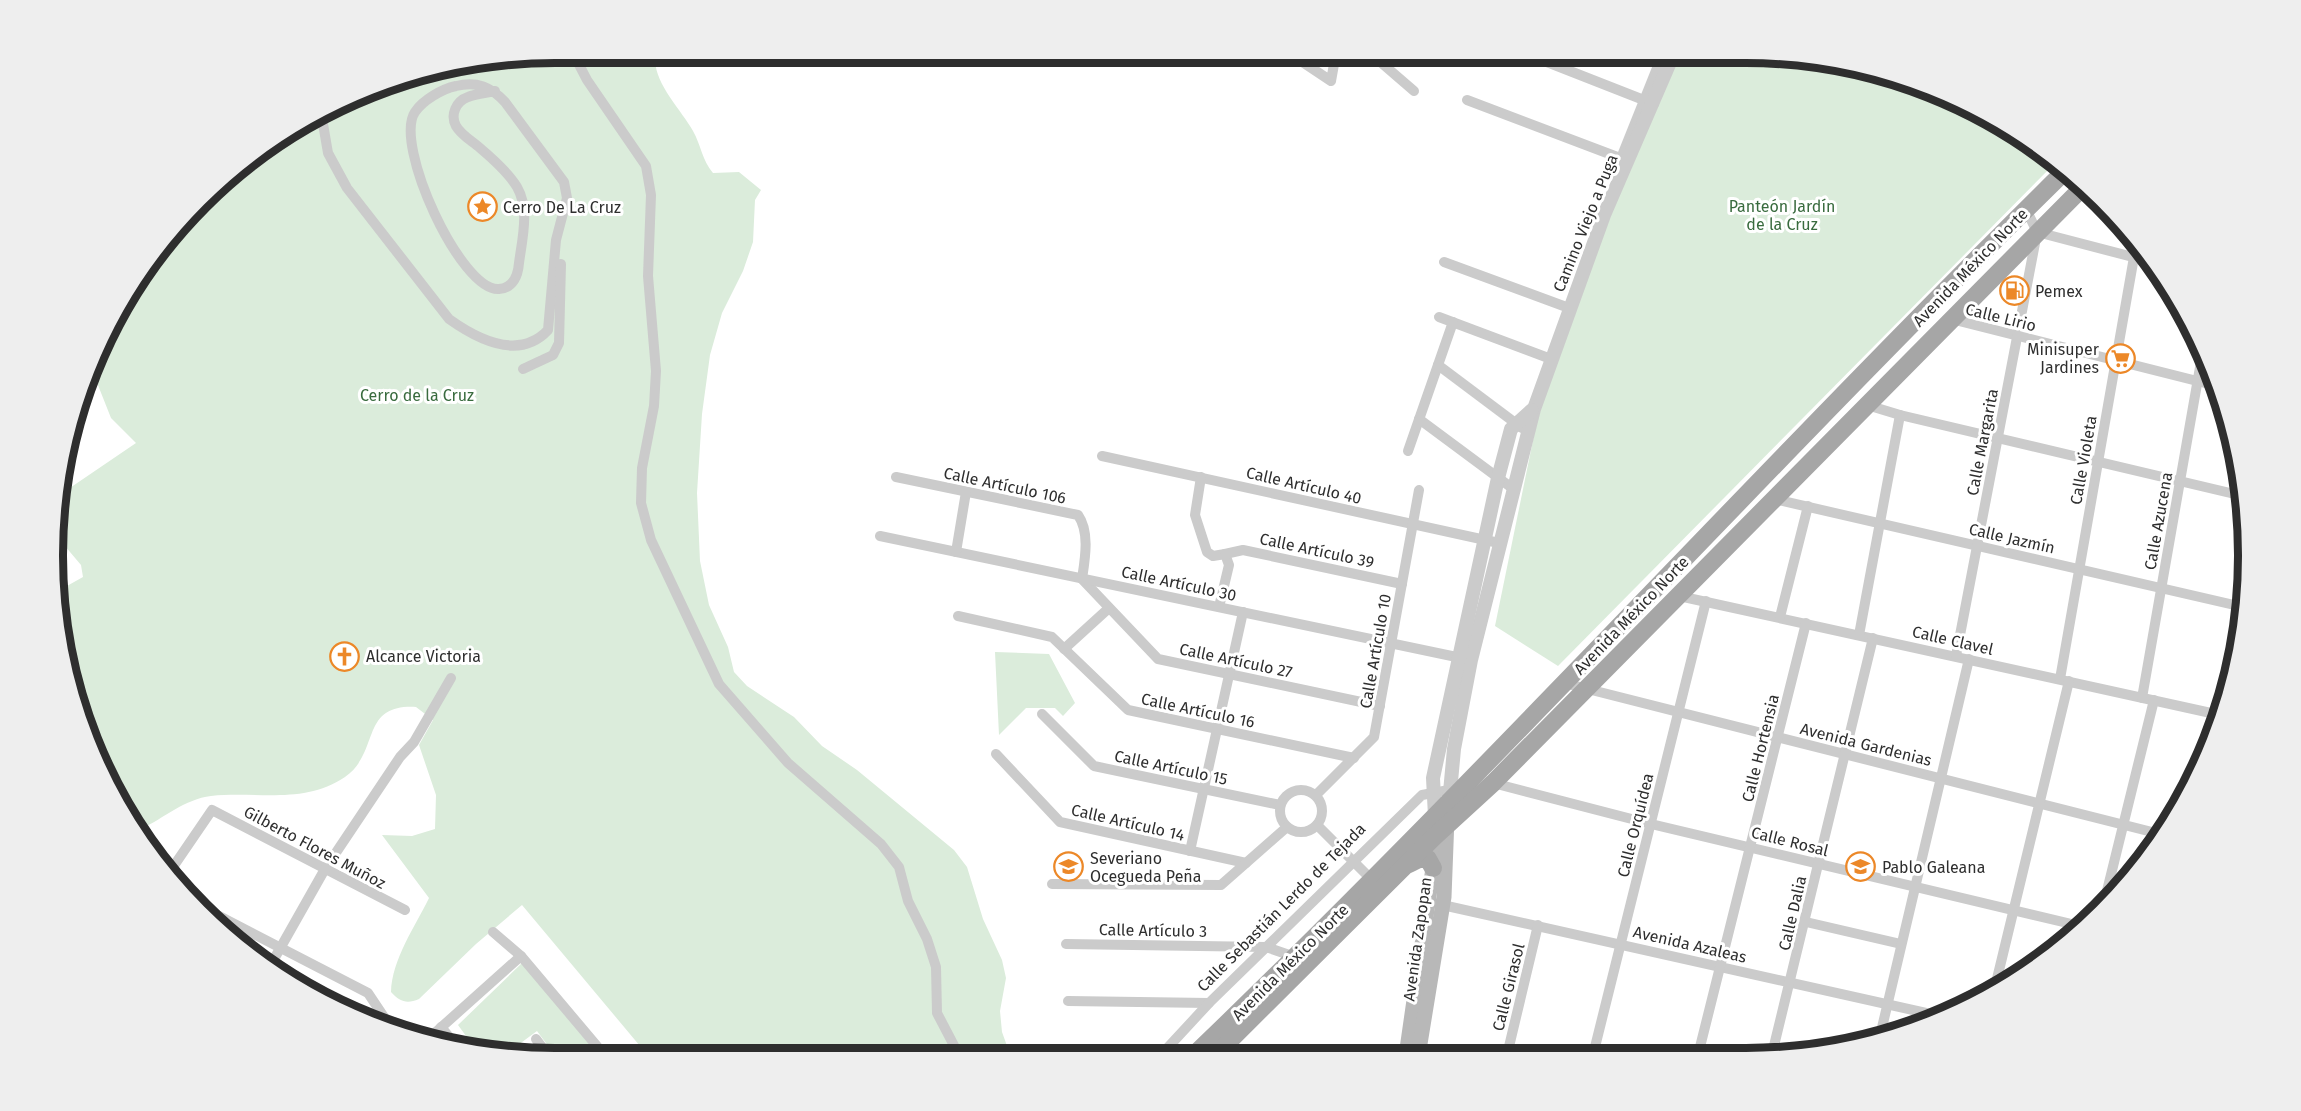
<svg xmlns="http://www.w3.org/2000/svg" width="2301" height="1111" font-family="'Fira Sans',sans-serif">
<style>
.green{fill:#dbecdb}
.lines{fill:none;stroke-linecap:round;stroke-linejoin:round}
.minor{stroke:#cbcbcb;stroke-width:10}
.tertiary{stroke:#cbcbcb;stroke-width:14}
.secondary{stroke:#b8b8b8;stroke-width:15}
.primary{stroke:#a6a6a6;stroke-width:18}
.labels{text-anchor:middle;stroke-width:6;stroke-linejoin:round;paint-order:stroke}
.park-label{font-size:16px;fill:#396b3e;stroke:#fff}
.poi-label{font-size:16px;fill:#2e2e2e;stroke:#fff;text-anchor:start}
.street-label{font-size:16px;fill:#2e2e2e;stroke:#fff}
.rim{fill:none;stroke:#2e2e2e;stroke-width:8}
</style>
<rect width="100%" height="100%" fill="#fff"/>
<g class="green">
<path d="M556 53H656C650 80 681 109 693 131 701 145 702 160 713 173L739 172 761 190 755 200 753 242 743 271 722 313 710 355 702 414 697 493 700 561 709 605 728 647 734 672 747 686 794 717 822 746 857 770 954 850 967 867 983 919 1002 960 1006 978 1000 1011 1002 1032 1011 1057 650 1058 522 905 476 944 419 999C407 1004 400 1002 391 992 392 959 415 927 429 898L382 835 412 836 435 829 436 795 419 745 433 720 416 707C359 704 381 752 345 777 304 805 256 791 211 796 185 799 164 818 141 829L105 778 57 621 58 591 83 577 81 565 59 539 61 494 136 443 111 418 90 365 137 276 249 157 393 79Z"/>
<polygon points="1679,53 1746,53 1844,62 1938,91 2025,137 2056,162 1558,666 1495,626 1539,411 1609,219"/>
<polygon points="995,652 1049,654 1075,703 1063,716 1055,708 1026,708 999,735"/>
<polygon points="522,963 601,1058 557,1058 537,1031 514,1048 518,1055 477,1051 458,1025"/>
</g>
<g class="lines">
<g class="minor">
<polyline points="573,53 587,80 646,166 651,195 648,276 656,371 654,406 642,468 641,503 651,540 719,684 788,763 881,844 899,867 908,901 927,939 936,967 937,1013 960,1057"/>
<polyline points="1289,53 1331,81 1336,53"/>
<polyline points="1370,53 1414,91"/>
<polyline points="1529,55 1654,104"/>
<polyline points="1375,57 1393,53"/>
<polyline points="1467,100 1628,161"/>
<path d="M322 118 328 153 347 188 449 319C477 339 519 361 548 330L556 240 567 198 564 182 505 102C491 87 477 81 456 86 442 89 423 100 415 112 393 144 461 292 499 289 513 288 518 276 519 263 522 240 530 209 517 187 508 172 493 159 480 148 472 141 461 135 456 126 450 115 456 101 468 97 476 94 486 93 495 91"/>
<polyline points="1621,158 1663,53"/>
<polyline points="2026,209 2037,232 2152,262"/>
<polyline points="1444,262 1569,308"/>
<polyline points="1439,317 1551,359"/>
<polyline points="1951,319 2217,386"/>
<polyline points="1438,365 1522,428"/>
<polyline points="523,369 553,355 559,343 561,264"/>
<polyline points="1867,405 1900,415 2243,496"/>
<polyline points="1419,419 1512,488"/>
<polyline points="1408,451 1453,322"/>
<polyline points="1102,456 1499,543"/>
<path d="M896 477 1078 515C1090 532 1085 559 1082 579L1158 659 1380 706"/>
<polyline points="1201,477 1195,515 1207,552 1213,556 1225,554 1229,565 1219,607"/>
<polyline points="1774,499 2243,607"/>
<polyline points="880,536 1466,659"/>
<polyline points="956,552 966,492"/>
<polyline points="1225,554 1243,550 1402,584"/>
<polyline points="1679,596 2220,715"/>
<polyline points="958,616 1052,637 1128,710 1354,758"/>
<polyline points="1780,617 1808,506"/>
<polyline points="1859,635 1900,415"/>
<polyline points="1064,649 1109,608"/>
<polyline points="1956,656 2036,238"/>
<polyline points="2060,679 2134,257 2142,249"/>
<polyline points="1564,683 2160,834"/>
<polyline points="2142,698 2203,350"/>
<polyline points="1042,714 1094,766 1280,805"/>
<polyline points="996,754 1060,822 1246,863"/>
<polyline points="1493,783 1651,824 2080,926"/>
<circle cx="1301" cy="811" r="21"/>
<polyline points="1316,795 1374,737 1419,490"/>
<polyline points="1317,825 1374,882"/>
<polyline points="1190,851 1243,612"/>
<polyline points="171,870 212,810 405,910"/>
<polyline points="1052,884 1221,885 1287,827"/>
<polyline points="194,903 368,993 392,1029"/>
<polyline points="2104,903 2154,700"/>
<polyline points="1438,904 1944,1017"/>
<polyline points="1806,922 1901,944"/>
<polyline points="493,932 521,956 607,1058"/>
<polyline points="1066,944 1266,947 1298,958"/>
<polyline points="269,968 325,869 400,757 414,742 451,678"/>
<polyline points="1995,987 2069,681"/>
<polyline points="1068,1001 1209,1003"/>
<polyline points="441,1027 459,1049"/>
<polyline points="1880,1036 1969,659"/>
<polyline points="536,1039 550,1058"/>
<polyline points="427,1040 521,956"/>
<polyline points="1772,1054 1873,638"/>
<polyline points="1507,1055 1538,925"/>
<polyline points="1593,1055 1706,601"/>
<polyline points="1698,1055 1806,623"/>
<polyline points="1160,1056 1209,1003 1422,795 1449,790"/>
<polyline points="1118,1057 1160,1054"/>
</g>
<g class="tertiary">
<polyline points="1449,803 1454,749 1471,660 1534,409 1604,215 1674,53"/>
<polyline points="1435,816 1433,778 1498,478 1511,429 1532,410"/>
</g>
<g class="secondary">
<polyline points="1406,1056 1433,868 1435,831"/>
<polyline points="1418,1056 1444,897 1447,818"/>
</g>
<g class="primary">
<polyline points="1409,864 1419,859 1428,859 1433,868"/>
<path d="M1193 1056C1492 769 1770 461 2065 171"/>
<polyline points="1214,1056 1434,837 1493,783 2084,186"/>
</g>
</g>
<defs>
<symbol id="sight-ring" viewBox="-11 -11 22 22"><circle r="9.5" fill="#fff" stroke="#ec8828" stroke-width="1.5"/><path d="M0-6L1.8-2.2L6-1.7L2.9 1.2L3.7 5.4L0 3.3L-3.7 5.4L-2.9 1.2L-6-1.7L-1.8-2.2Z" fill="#ec8828"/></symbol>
<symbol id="fuel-ring" viewBox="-11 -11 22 22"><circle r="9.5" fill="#fff" stroke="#ec8828" stroke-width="1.5"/><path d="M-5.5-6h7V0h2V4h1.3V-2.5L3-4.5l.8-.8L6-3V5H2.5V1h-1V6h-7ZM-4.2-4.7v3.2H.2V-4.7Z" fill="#ec8828"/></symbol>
<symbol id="supermarket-ring" viewBox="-11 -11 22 22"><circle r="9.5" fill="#fff" stroke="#ec8828" stroke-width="1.5"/><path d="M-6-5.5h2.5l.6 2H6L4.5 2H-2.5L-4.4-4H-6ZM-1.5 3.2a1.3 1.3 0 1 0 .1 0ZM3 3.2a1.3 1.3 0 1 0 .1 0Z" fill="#ec8828"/></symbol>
<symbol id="church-ring" viewBox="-11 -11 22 22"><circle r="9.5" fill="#fff" stroke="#ec8828" stroke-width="1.5"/><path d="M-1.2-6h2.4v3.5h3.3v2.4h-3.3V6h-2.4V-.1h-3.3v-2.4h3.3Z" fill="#ec8828"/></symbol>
<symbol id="school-ring" viewBox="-11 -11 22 22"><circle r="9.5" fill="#fff" stroke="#ec8828" stroke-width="1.5"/><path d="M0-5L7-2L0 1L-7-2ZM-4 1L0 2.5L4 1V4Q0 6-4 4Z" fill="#ec8828"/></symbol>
</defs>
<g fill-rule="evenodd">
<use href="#sight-ring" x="466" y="190" width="33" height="33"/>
<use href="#fuel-ring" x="1998" y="274" width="33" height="33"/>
<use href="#supermarket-ring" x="2104" y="342" width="33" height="33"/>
<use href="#church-ring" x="328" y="640" width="33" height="33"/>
<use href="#school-ring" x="1052" y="850" width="33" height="33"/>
<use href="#school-ring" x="1844" y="850" width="33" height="33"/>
</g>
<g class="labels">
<g class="park-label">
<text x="1782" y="212">Panteón Jardín<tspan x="1782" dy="18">de la Cruz</tspan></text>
<text x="417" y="401">Cerro de la Cruz</text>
</g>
<g class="poi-label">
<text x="503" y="213">Cerro De La Cruz</text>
<text x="2035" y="297">Pemex</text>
<text x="2099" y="355" text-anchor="end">Minisuper<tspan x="2099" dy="18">Jardines</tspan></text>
<text x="366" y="662">Alcance Victoria</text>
<text x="1090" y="864">Severiano<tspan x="1090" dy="18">Ocegueda Peña</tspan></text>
<text x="1882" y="873">Pablo Galeana</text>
</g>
<g class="street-label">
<text transform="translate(1585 223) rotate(-68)" y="6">Camino Viejo a Puga</text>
<text transform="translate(1970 267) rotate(-46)" y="6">Avenida México Norte</text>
<text transform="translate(2001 317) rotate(14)" y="6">Calle Lirio</text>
<text transform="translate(1982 442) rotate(-79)" y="6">Calle Margarita</text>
<text transform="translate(2083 460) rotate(-80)" y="6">Calle Violeta</text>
<text transform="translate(1005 485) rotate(12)" y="6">Calle Artículo 106</text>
<text transform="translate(1304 485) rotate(13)" y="6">Calle Artículo 40</text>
<text transform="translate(2158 521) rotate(-80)" y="6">Calle Azucena</text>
<text transform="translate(2012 538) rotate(13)" y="6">Calle Jazmín</text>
<text transform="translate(1317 550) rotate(12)" y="6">Calle Artículo 39</text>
<text transform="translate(1179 583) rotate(12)" y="6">Calle Artículo 30</text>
<text transform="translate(1631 615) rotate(-46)" y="6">Avenida México Norte</text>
<text transform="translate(1953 640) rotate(13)" y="6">Calle Clavel</text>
<text transform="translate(1375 651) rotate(-80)" y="6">Calle Artículo 10</text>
<text transform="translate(1236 660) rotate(12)" y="6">Calle Artículo 27</text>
<text transform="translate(1198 710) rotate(12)" y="6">Calle Artículo 16</text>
<text transform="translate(1866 744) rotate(14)" y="6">Avenida Gardenias</text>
<text transform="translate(1760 748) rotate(-76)" y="6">Calle Hortensia</text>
<text transform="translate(1171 767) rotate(12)" y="6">Calle Artículo 15</text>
<text transform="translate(1128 822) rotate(13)" y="6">Calle Artículo 14</text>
<text transform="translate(1635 825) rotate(-76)" y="6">Calle Orquídea</text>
<text transform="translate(1790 841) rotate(14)" y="6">Calle Rosal</text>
<text transform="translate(315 847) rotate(28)" y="6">Gilberto Flores Muñoz</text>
<text transform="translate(1281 907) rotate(-45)" y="6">Calle Sebastián Lerdo de Tejada</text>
<text transform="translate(1792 913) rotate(-77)" y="6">Calle Dalia</text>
<text transform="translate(1153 930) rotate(1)" y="6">Calle Artículo 3</text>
<text transform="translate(1417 939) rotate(-82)" y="6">Avenida Zapopan</text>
<text transform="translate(1690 944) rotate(13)" y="6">Avenida Azaleas</text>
<text transform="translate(1290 962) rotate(-45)" y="6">Avenida México Norte</text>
<text transform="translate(1508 987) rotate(-76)" y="6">Calle Girasol</text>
</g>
</g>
<path d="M0 0H2301V1111H0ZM555 63H1746A492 492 0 0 1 2238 555V556A492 492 0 0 1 1746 1048H555A492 492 0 0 1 63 556V555A492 492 0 0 1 555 63Z" fill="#eee" fill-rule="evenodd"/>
<path class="rim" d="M555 63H1746A492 492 0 0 1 2238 555V556A492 492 0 0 1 1746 1048H555A492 492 0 0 1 63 556V555A492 492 0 0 1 555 63Z"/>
</svg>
